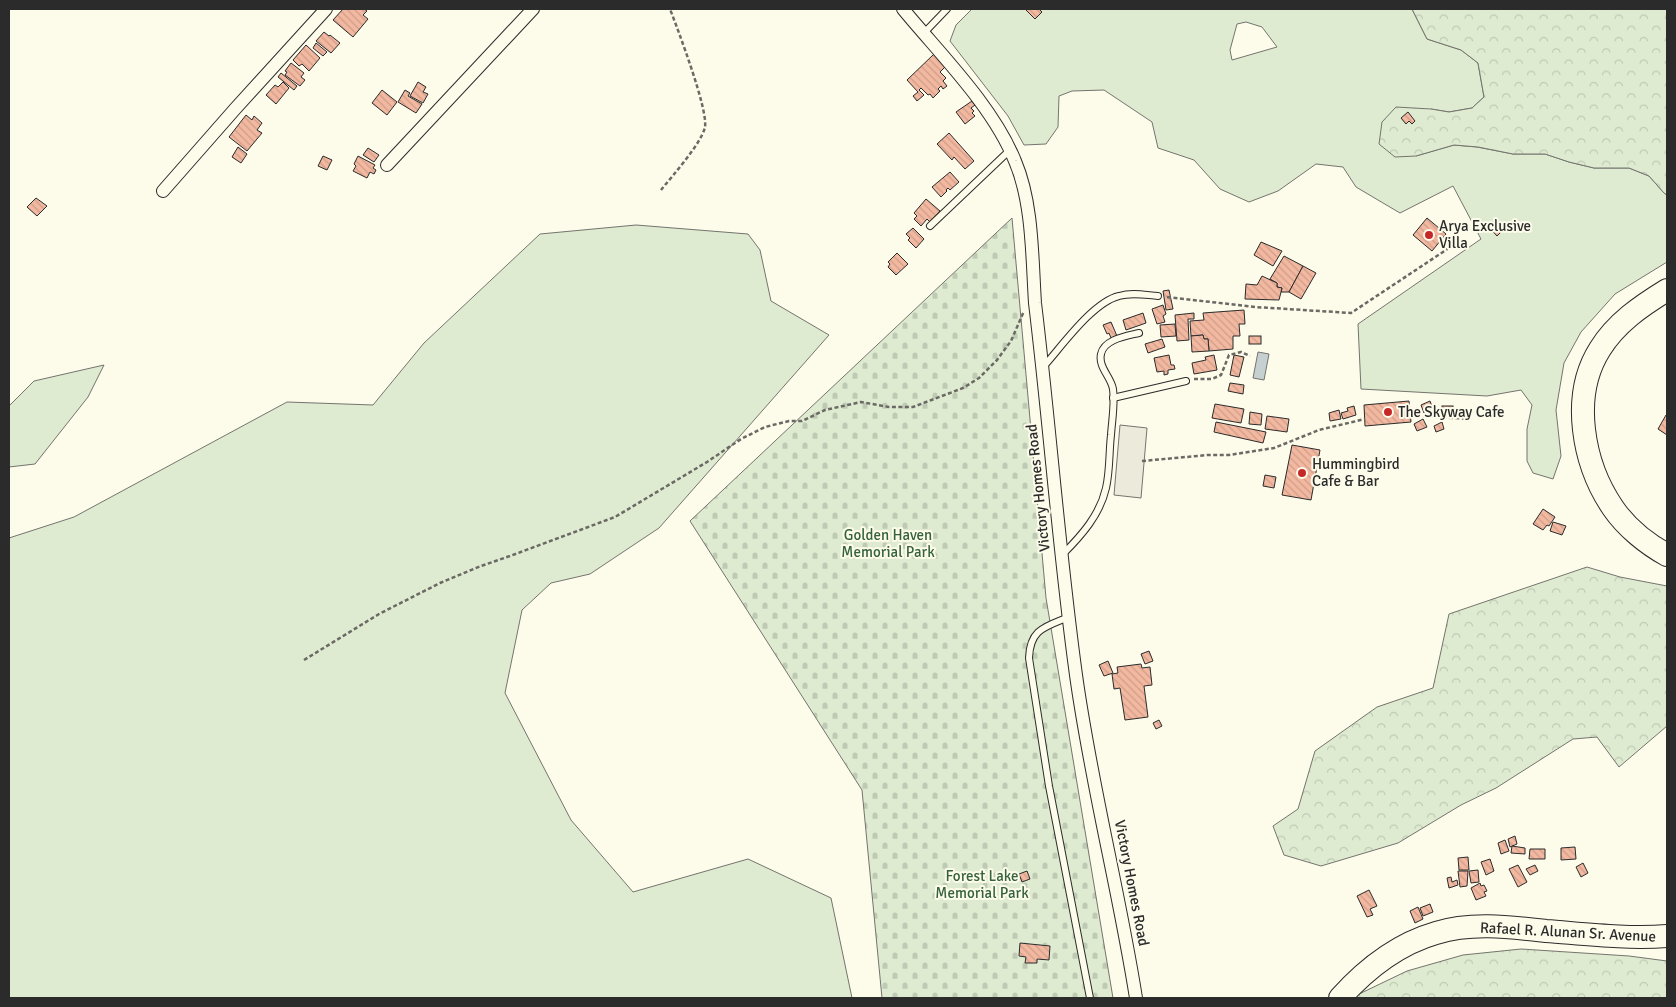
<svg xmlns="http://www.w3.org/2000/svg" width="1676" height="1007" font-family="Signika,sans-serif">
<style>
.green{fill:#deebd1;stroke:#74746e;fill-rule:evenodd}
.forest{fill:url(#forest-crowns);stroke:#74746e}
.cemetery{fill:url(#cemetery-stones);stroke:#74746e}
.parking{fill:#eceadb;stroke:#74746e}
.water{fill:#c7d0d0;stroke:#74746e}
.building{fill:url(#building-back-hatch);stroke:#2b2b2b}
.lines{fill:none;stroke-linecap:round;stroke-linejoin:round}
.lane-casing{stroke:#2b2b2b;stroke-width:8}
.street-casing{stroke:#2b2b2b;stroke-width:14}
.highway-casing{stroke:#2b2b2b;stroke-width:24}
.path{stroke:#6a6964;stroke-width:2.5;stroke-dasharray:4 2.5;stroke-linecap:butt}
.lane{stroke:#fdfbea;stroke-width:6}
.street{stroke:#fdfbea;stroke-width:12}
.highway{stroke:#fdfbea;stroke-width:22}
.poi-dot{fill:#c62828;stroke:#fdfbea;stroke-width:2}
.labels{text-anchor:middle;stroke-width:4;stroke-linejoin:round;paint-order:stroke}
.poi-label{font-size:15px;fill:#2b2b2b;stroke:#fdfbea;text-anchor:start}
.street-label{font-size:15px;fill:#2b2b2b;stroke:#fdfbea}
.park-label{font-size:15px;fill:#34623c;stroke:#fdfbea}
</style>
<defs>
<pattern id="forest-crowns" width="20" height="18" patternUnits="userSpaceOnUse" patternTransform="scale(1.25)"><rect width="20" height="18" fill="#deebd1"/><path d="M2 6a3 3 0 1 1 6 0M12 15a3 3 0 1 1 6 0" fill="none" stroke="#bfcab4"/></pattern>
<pattern id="cemetery-stones" width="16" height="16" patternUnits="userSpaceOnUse" patternTransform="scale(1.25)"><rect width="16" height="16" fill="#deebd1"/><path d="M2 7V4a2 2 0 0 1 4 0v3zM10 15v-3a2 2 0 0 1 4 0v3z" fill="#bfcab4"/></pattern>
<pattern id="building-back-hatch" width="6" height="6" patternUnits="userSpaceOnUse" patternTransform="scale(1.25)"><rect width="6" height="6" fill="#f2b8a0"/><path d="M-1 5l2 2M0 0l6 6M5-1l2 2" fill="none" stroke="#d09e8a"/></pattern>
</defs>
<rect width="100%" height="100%" fill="#fdfbea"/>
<g class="green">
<path d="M972 9H1412L1427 39 1461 50 1478 63 1484 97 1472 108 1449 112 1431 109 1416 156 1454 145 1477 147 1513 154H1545L1569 162 1594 168H1629L1649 176 1664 193 1667 195V262L1615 294 1581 332 1564 363 1556 410 1561 456 1553 479 1533 473 1527 461V429L1532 405 1521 390 1487 396 1361 389 1358 324 1481 239 1453 186 1400 213 1356 187 1343 167 1316 164 1278 191 1249 202 1220 189 1194 160 1158 148 1152 122 1104 90 1072 91 1059 96 1058 127 1046 144 1024 145 1008 116 950 41 956 25ZM1246 22 1262 27 1277 47 1232 60 1230 50 1237 24Z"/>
<polygon points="636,225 748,234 760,250 771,301 829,335 659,528 590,574 551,583 522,610 505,693 571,820 633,892 748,859 831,898 852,998 9,998 9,538 74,517 287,402 373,405 424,343 540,234"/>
<polygon points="104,365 88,397 35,464 9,467 9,406 34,381"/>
</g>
<g class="forest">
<polygon points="1412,9 1667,9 1667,195 1664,193 1649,176 1629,168 1594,168 1569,162 1545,154 1513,154 1478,147 1454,145 1416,156 1395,157 1379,144 1382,122 1396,107 1431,109 1449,112 1472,108 1484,97 1478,63 1461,50 1427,39"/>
<polygon points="1587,567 1620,577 1667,586 1667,726 1619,767 1597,737 1573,739 1496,788 1461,805 1398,843 1321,866 1284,855 1273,826 1298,809 1315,751 1377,707 1433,688 1449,614"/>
<polygon points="1521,949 1629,956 1667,961 1667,998 1355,998 1357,995 1407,971 1463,955"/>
</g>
<polygon class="cemetery" points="1012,218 1046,598 1113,998 882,998 862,790 690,521"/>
<polygon class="parking" points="1120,425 1147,428 1141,498 1114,495"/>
<polygon class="water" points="1258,352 1269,354 1264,380 1253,378"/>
<g class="building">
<polygon points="343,9 364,9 367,11 363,15 368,19 353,37 333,20"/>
<polygon points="1025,9 1039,9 1042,12 1035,19"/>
<polygon points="324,32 329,36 330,35 340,43 331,53 316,41"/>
<polygon points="316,43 327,52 323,56 313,48"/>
<polygon points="306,45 320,58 309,71 302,64 299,66 293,60"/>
<polygon points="934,54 946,66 940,72 946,78 943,81 947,86 943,89 941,86 938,89 940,91 933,98 930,94 928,95 921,88 919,90 924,95 917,101 913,96 918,92 907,80"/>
<polygon points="291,63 304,73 301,77 305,80 300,86 285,75 287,72 285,71"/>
<polygon points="281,73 297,86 294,90 278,77"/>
<polygon points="283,82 289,88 276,104 266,95 275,85 278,87"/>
<polygon points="418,82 426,87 423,92 428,94 423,103 410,96"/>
<polygon points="382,90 397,102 387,115 372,103"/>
<polygon points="405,90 410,93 408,96 422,104 416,113 398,102"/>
<polygon points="972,101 975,105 971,108 974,111 972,113 975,116 965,124 956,112"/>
<polygon points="1408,112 1415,121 1412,124 1409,121 1406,124 1401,118"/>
<polygon points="246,115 252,120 254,116 262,123 257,130 262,133 247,151 229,137"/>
<polygon points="949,133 974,161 965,169 954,157 952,160 937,144"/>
<polygon points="238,147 247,154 241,163 232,157"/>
<polygon points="368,148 379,155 374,162 363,155"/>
<polygon points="323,156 332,160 327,170 318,166"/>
<polygon points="358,156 375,165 373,168 376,170 374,174 370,172 367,178 353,171 356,166 354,164"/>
<polygon points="950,172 959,182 950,190 948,188 946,190 947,191 941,197 932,187"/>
<polygon points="36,198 47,206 37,216 27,207"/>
<polygon points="926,199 940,211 930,222 927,219 921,226 914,219 917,216 914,213"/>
<polygon points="1427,218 1446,234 1432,251 1413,235"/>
<polygon points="1496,219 1500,224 1497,226 1502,231 1497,236 1488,226"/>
<polygon points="913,228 924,239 916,248 908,240 910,238 906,234"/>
<polygon points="1261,242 1282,251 1273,266 1254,255"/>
<polygon points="897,253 908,264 896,275 888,267 890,264 888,262"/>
<polygon points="1284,256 1303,266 1289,292 1281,292 1282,288 1277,287 1277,283 1270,279"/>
<polygon points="1303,266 1316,273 1301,299 1289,292"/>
<polygon points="1262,276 1277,283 1277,287 1282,288 1279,300 1245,299 1246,284 1257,285"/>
<polygon points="1169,290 1173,309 1166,310 1163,291"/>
<polygon points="1163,305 1166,314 1163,316 1165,322 1157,324 1152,309"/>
<polygon points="1244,310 1245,324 1239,324 1240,336 1233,336 1233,349 1209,351 1208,339 1204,339 1203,335 1191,336 1190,321 1204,320 1203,313"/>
<polygon points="1143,313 1146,323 1126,330 1123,320"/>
<polygon points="1194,313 1194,319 1188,319 1189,340 1177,341 1175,315"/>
<polygon points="1111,322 1117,336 1111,338 1109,333 1107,334 1103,325"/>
<polygon points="1175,324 1176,336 1161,337 1160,325"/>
<polygon points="1203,335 1204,339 1208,339 1209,351 1192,352 1191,336"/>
<rect x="1249" y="336" width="12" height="8"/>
<polygon points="1162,339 1165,347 1148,353 1145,344"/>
<polygon points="1169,355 1171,365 1174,365 1175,369 1168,370 1168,374 1164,375 1164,371 1157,372 1154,358"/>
<polygon points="1214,355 1217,370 1194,374 1192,363 1206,360 1205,357"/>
<polygon points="1234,355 1244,357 1239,377 1230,375"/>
<polygon points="1230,383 1244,385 1243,394 1228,391"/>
<polygon points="1409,401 1411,422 1365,426 1364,405"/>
<polygon points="1430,401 1433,409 1424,413 1421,405"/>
<polygon points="1215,404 1244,409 1241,423 1212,418"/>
<polygon points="1354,406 1356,415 1343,419 1341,413 1348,411 1347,408"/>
<rect x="1442" y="406" width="11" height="7"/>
<polygon points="1339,410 1341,419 1330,421 1329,413"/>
<polygon points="1250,412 1262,414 1261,425 1249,424"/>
<polygon points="1666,415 1667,415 1667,435 1658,429"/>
<polygon points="1267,416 1289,419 1287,432 1265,429"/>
<polygon points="1423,419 1427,427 1417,431 1414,424"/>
<polygon points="1216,422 1266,432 1263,443 1214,432"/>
<polygon points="1442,422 1444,429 1436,432 1434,426"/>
<polygon points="1292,445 1320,450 1311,500 1282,495"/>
<polygon points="1265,475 1276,477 1274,488 1263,486"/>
<polygon points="1543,509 1555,517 1549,526 1547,525 1543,530 1533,524"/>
<polygon points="1553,522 1566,526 1562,535 1550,531"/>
<polygon points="1149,651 1153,661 1145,664 1141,654"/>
<polygon points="1108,661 1113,673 1104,676 1099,665"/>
<polygon points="1141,664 1142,668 1150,667 1152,685 1144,686 1148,717 1125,720 1120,688 1114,689 1112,674 1118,673 1117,667"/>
<polygon points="1159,720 1162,726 1156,729 1153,723"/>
<polygon points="1515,836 1517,844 1510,847 1508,839"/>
<polygon points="1505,840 1509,851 1501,854 1498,843"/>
<polygon points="1512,846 1525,848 1525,854 1511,853"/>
<polygon points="1575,847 1576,859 1561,860 1561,848"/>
<polygon points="1530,849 1545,849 1545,859 1529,859"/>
<polygon points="1468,857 1469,870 1459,870 1458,858"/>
<polygon points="1490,859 1494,871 1486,875 1481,862"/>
<polygon points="1583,863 1588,873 1581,877 1576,867"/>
<polygon points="1518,865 1527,882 1518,887 1509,869"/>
<polygon points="1535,865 1538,871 1530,875 1526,869"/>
<polygon points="1478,870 1479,882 1471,883 1469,871"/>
<polygon points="1027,871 1030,879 1022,882 1019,874"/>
<polygon points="1458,871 1468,871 1467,886 1460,887"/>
<polygon points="1451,877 1452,882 1457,880 1458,885 1449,888 1447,878"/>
<polygon points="1480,883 1481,886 1484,885 1487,891 1484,892 1486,896 1476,900 1471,888"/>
<polygon points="1369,890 1377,906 1370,909 1373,915 1367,917 1357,896"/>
<polygon points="1430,904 1433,912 1423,916 1420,908"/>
<polygon points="1418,907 1423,919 1415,923 1410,911"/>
<polygon points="1020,943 1050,946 1049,960 1037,959 1037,963 1025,963 1026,957 1019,956"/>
</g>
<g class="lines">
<defs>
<g id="lane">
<polyline points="923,34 947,9"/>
<polyline points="930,226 1010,150"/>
<path d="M1044 366C1062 346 1093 302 1119 296 1132 292 1145 295 1158 296"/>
<polyline points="1113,398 1186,381"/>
<path d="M1063 554C1081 536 1100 515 1106 488 1110 471 1109 452 1111 435 1112 420 1115 404 1113 389 1111 377 1098 367 1101 354 1104 339 1127 336 1139 333"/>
<path d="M1069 617C1045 627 1030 629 1029 658L1049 786 1090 998"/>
</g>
<g id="street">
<path d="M903 9C940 54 993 106 1015 161 1033 203 1032 258 1035 303 1050 427 1059 552 1076 675 1091 784 1119 890 1136 998"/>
<polyline points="387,165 533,9"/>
<polyline points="163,191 235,109 326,9"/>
</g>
<g id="highway">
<path d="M1667 290C1641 306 1616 323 1600 349 1570 396 1583 464 1613 508 1626 527 1647 544 1667 555"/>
<path d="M1340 998C1366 969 1398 944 1436 933 1471 922 1510 927 1546 931 1586 934 1627 939 1667 936"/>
</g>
</defs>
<use href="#lane" class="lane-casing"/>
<use href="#street" class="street-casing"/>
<use href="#highway" class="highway-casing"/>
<g class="path">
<path d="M661 190C673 175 701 144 705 127 708 109 678 30 670 9"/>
<polyline points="1167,297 1255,307 1351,313 1458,242"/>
<polyline points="1194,379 1212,379 1221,375 1229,355 1241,352 1250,356"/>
<polyline points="1410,415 1469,419"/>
<polyline points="1142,461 1208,455 1229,455 1274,448 1319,430 1365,419"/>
<polyline points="304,660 379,614 440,583 481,566 510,556 615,517 707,462 741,439 765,427 789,421 802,421 825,410 861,402 889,407 913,407 963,388 979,378 997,360 1011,341 1024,311"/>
</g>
<use href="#lane" class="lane"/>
<use href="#street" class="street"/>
<use href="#highway" class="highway"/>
</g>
<g class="poi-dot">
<circle cx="1429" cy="235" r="5"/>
<circle cx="1388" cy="412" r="5"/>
<circle cx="1302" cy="473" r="5"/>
</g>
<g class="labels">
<g class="poi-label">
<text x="1439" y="231">Arya Exclusive<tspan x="1439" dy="17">Villa</tspan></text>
<text x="1398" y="417">The Skyway Cafe</text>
<text x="1312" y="469">Hummingbird<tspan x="1312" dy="17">Cafe &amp; Bar</tspan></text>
</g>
<g class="street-label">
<text transform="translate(1038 488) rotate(-96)" y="5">Victory Homes Road</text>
<text transform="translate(1132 883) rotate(79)" y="5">Victory Homes Road</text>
<text transform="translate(1568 932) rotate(3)" y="5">Rafael R. Alunan Sr. Avenue</text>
</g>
<g class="park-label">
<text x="888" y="540">Golden Haven<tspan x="888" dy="17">Memorial Park</tspan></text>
<text x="982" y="881">Forest Lake<tspan x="982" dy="17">Memorial Park</tspan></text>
</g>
</g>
<rect width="1676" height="1007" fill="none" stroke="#2b2b2b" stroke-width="20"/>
</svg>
